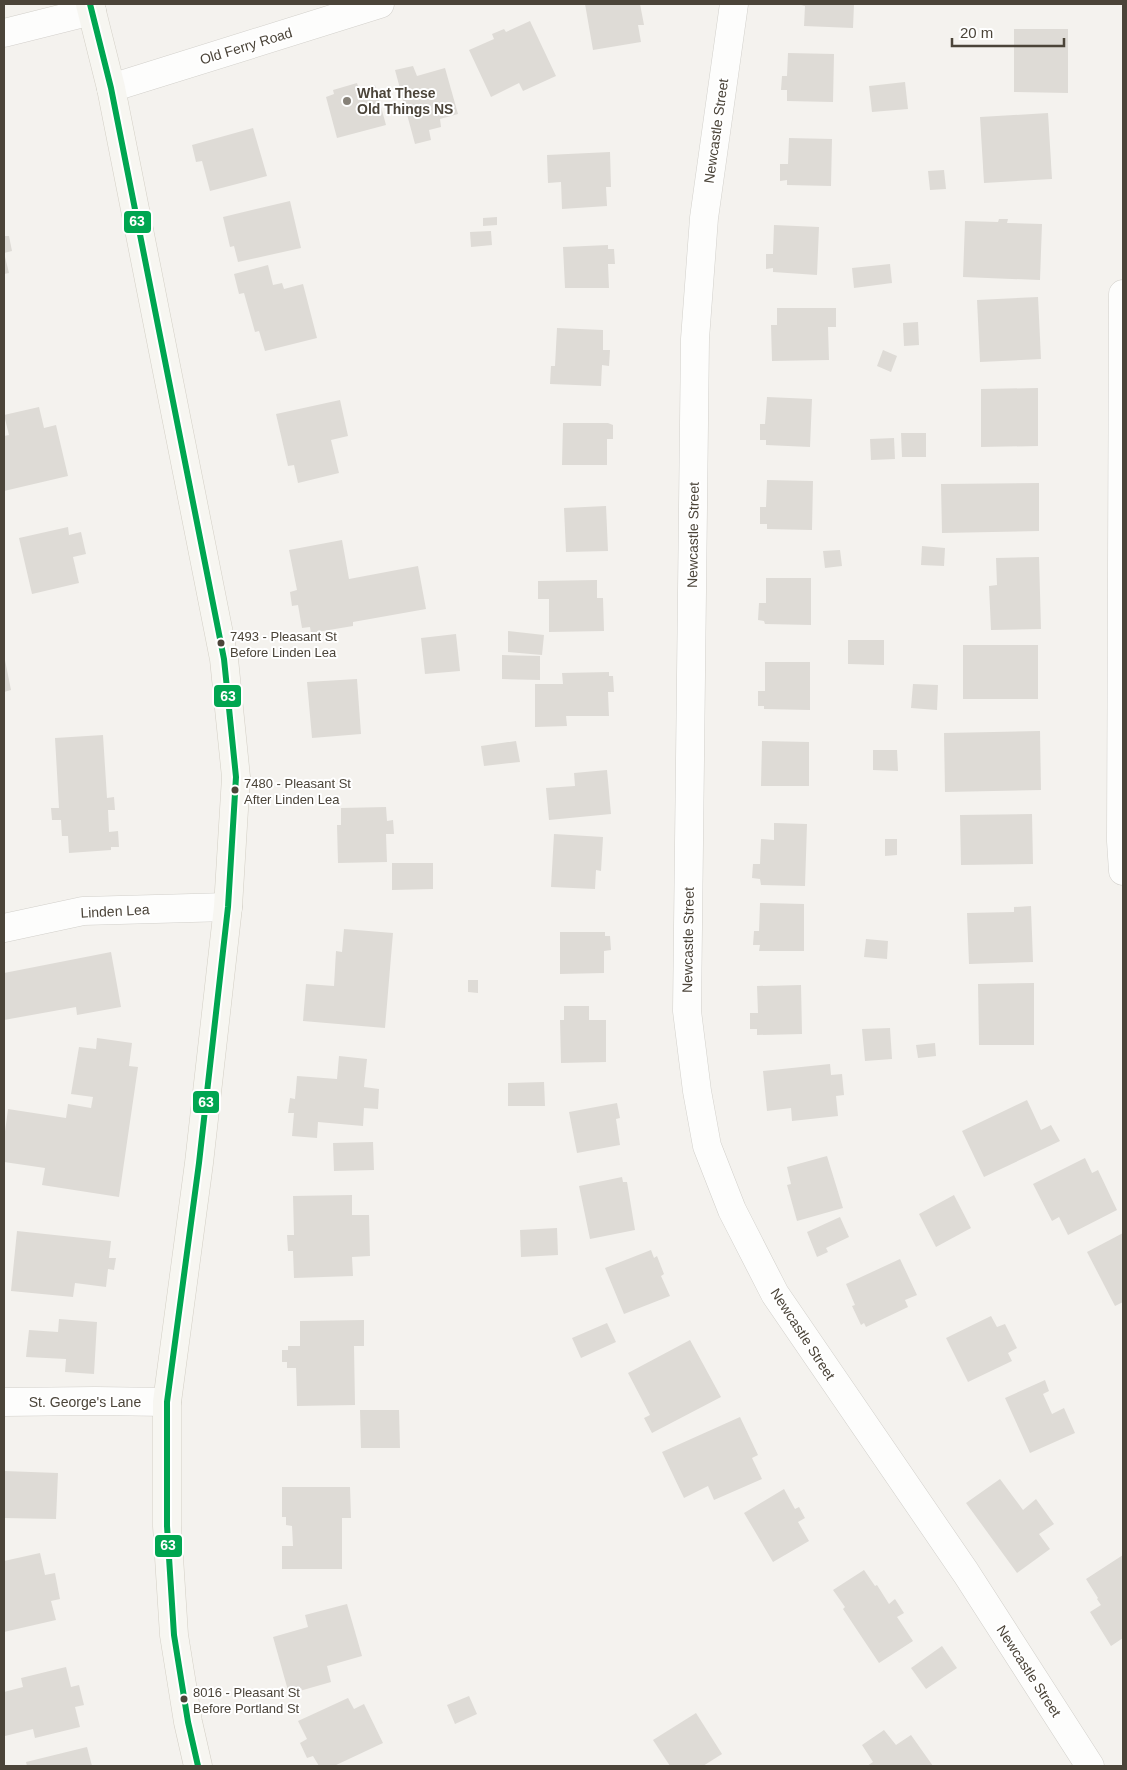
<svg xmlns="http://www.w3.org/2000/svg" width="1127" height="1770" font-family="Helvetica,sans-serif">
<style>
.building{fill:#dedbd6}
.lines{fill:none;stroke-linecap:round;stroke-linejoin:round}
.minor-casing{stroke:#d2d0cb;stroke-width:29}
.secondary-casing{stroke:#d3cfc5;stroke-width:29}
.minor{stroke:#fdfdfc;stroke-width:28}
.secondary{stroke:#f7f6f1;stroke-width:28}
.bus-1-casing{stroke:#fff;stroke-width:10}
.bus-1{stroke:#00a651;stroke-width:6}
.poi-dot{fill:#868178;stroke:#fff;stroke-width:2}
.bus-dot{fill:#4b4439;stroke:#fff;stroke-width:2}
.labels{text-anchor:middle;stroke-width:4;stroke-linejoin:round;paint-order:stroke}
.bus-label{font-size:13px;fill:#4b4439;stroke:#fff;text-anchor:start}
.street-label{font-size:14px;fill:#4b4439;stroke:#fff}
.poi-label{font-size:14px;font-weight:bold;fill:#4b4439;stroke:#fff;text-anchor:start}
.line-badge{stroke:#fff;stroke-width:2}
.badge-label{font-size:14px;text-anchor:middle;font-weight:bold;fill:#fff}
</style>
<rect width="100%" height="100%" fill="#f4f2ee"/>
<g class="building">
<polygon points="585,4 640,4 644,25 638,25 641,42 593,50"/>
<polygon points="801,4 854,4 853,28 804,26 805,6 801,5"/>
<polygon points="530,21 556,76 523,91 519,83 491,97 469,50 494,39 492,34 504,29 506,32"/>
<polygon points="1014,29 1068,29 1068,93 1014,92"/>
<polygon points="788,53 834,54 833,102 787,101 787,90 781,90 782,76 787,76"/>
<polygon points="413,66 417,76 445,68 458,114 440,119 441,127 429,130 431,140 415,144 395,70"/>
<polygon points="905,82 908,109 872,112 869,86"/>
<polygon points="357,83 359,90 375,85 386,125 337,138 326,97 334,94 333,90"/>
<polygon points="1048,113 1052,179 984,183 980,117"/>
<polygon points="253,128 267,176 210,191 202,161 196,162 192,145"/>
<polygon points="789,138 832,139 831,186 787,185 787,180 780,181 780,164 788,164"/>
<polygon points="610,152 611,187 606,187 607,206 562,209 561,182 548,183 547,155"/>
<polygon points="944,170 946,189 930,190 928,171"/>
<polygon points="290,201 301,248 238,262 234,246 230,247 223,217"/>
<polygon points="497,217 497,225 483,226 483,218"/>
<polygon points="999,219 1008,219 1007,223 1042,224 1040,280 963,277 965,221 998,222"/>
<polygon points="774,225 819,227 817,275 773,272 773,268 766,269 766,254 773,254"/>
<polygon points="491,231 492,245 471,247 470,232"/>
<polygon points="4,236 9,236 12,251 4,253"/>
<polygon points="608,245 608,249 614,249 615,264 608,264 609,288 565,288 563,247"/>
<polygon points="4,253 9,273 4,274"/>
<polygon points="890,264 892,283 854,288 852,268"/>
<polygon points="268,265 273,285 282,283 284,289 303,284 317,338 265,351 259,331 255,332 244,293 239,294 234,274"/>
<polygon points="1038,297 1041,359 980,362 977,300"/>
<polygon points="777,308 836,308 836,327 828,327 829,360 772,361 771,325 777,325"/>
<polygon points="918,322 919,345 904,346 903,323"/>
<polygon points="557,328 603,330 603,350 610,350 609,366 602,365 601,386 550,384 551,366 555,366"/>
<polygon points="883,350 897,356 891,372 877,366"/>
<polygon points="1038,388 1038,446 981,447 981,389"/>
<polygon points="767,397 812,399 810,447 766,445 766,440 760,440 760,424 765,424"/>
<polygon points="340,400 348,436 331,440 339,473 298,483 294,465 288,466 276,414"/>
<polygon points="39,407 44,428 56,425 68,476 4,491 4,436 9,435 4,415"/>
<polygon points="563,423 608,423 613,425 613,439 607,439 607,465 562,465"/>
<polygon points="901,433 926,433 926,457 902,457"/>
<polygon points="894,438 895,459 871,460 870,439"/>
<polygon points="767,480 813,481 812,530 767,529 767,524 760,524 760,507 766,507"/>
<polygon points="1039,483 1039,531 942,533 941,484"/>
<polygon points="606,506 608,551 566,552 564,508"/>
<polygon points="68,527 69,535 81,532 86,554 73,557 79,583 32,594 19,538"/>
<polygon points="342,540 349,579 418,566 426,609 353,622 353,626 311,633 310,627 302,628 298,605 292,606 290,592 297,590 289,550"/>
<polygon points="922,546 945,548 944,566 921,565"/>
<polygon points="840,550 842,566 825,568 823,551"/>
<polygon points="1039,557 1041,629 991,630 989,586 997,585 996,558"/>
<polygon points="766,578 811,578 811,625 765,624 764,621 758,620 759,603 766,603"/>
<polygon points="597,580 597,598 603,598 604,631 549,632 549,599 538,599 538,581"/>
<polygon points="508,631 544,635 542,655 508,652"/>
<polygon points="456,634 460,671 425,674 421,638"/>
<polygon points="848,640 884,640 884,665 848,664"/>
<rect x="963" y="645" width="75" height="54"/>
<polygon points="4,655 11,690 4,692"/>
<polygon points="502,655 540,656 540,680 502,679"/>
<polygon points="765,662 810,662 810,710 764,709 764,706 758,706 758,691 765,691"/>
<polygon points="609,672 609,676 613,676 614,692 608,692 609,716 566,716 567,726 535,727 535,684 563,684 562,673"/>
<polygon points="357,679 361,734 312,738 307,682"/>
<polygon points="913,684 938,685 937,710 911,708"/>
<polygon points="1040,731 1041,790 945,792 944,733"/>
<polygon points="103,735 107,798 114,797 115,810 108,810 109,832 118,831 119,847 111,847 111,850 69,853 68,836 62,836 61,820 52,820 51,808 59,808 55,738"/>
<polygon points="516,741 520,762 484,766 481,746"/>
<polygon points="762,741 809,742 809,786 761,786"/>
<polygon points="873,750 897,750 898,771 873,770"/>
<polygon points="607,770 611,814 549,820 546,788 575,786 574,773"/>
<polygon points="386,807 387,821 393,820 394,834 386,834 387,862 338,863 337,825 341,825 341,808"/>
<polygon points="1032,814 1033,864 961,865 960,815"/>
<polygon points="774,823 807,824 805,886 761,885 760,879 752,878 753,864 760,864 761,839 774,840"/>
<polygon points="554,834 603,837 601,871 596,870 595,889 551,887"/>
<polygon points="885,839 897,839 897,855 885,856"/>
<polygon points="392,863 433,863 433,889 392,890"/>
<polygon points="760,903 804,904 804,951 759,951 760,945 753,945 754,931 759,931"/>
<polygon points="1031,906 1033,962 969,964 967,913 1014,912 1014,907"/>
<polygon points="344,929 393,933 385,1028 303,1021 306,984 334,986 336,951 342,952"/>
<polygon points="560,932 605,932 605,936 610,936 611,950 604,951 604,973 560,974"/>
<polygon points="866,939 888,941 887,959 864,957"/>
<polygon points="111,952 121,1007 77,1015 76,1007 4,1020 4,973"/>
<polygon points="468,980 478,980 478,993 468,992"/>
<polygon points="1034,983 1034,1045 979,1045 978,984"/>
<polygon points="801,985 802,1034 757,1035 757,1029 750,1029 750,1013 758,1013 757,986"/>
<polygon points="564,1006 589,1006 589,1020 606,1020 606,1062 561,1063 560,1020 564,1020"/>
<polygon points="890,1028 892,1059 865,1061 862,1029"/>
<polygon points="97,1038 132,1043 129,1066 138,1067 119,1197 42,1185 45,1168 4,1162 4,1139 8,1109 66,1118 68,1104 91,1108 93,1097 71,1094 79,1047 96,1049"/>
<polygon points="935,1043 936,1056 918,1058 916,1045"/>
<polygon points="339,1056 367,1059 364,1087 379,1089 378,1109 364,1108 363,1126 318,1122 317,1138 292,1136 294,1113 288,1113 290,1098 295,1099 297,1076 337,1079"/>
<polygon points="830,1064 831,1075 842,1074 844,1095 836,1096 838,1116 792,1121 791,1108 767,1111 763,1071"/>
<polygon points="544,1082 545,1106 508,1106 508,1083"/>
<polygon points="1027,1100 1041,1130 1051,1125 1060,1141 984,1177 962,1131"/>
<polygon points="617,1103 620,1118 616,1119 620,1145 577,1153 569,1112"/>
<polygon points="373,1142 374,1170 334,1171 333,1143"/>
<polygon points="827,1156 843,1208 797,1221 787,1185 791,1184 787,1167"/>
<polygon points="1085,1158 1092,1173 1098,1170 1117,1210 1068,1235 1059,1217 1052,1221 1033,1184"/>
<polygon points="622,1177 623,1182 627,1182 635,1230 590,1239 579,1186"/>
<polygon points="352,1195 352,1215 369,1215 370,1256 352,1257 353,1276 294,1278 293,1251 288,1251 287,1235 294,1235 293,1196"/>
<polygon points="954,1195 971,1228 936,1247 919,1214"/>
<polygon points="840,1217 849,1237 826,1248 828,1252 817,1257 807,1232"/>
<polygon points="557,1228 558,1255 521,1257 520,1230"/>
<polygon points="17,1231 111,1241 109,1258 116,1258 114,1270 108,1269 106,1287 75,1283 73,1297 11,1291"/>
<polygon points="1123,1233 1123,1302 1115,1306 1087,1252"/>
<polygon points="651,1250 654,1258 657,1256 664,1274 661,1276 670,1296 624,1314 605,1268"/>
<polygon points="900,1259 917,1295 905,1300 908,1307 866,1327 864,1323 861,1325 852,1306 855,1305 846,1284"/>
<polygon points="991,1316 997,1327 1005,1324 1017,1348 1008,1353 1012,1361 968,1382 946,1338"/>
<polygon points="59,1319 97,1322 94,1374 65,1372 66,1359 26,1357 29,1330 58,1332"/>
<polygon points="364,1320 364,1346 354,1346 355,1405 297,1406 296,1368 287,1368 287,1362 282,1362 282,1350 288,1350 288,1346 300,1346 300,1321"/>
<polygon points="607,1323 616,1342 581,1358 572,1338"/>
<polygon points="690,1340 721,1397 652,1433 644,1418 650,1415 628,1373"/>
<polygon points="1045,1380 1049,1391 1043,1394 1052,1414 1064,1408 1075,1433 1030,1453 1005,1398"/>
<polygon points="360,1410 399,1410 400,1448 361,1448"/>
<polygon points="740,1417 758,1455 752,1458 762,1479 714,1500 708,1486 684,1498 662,1452"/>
<polygon points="4,1471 58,1473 56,1519 4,1518"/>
<polygon points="1000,1479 1023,1510 1036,1499 1054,1524 1039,1534 1050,1549 1017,1573 966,1503"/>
<polygon points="282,1487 350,1487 351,1518 342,1518 342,1569 282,1569 282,1546 293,1546 292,1526 286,1525 286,1517 282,1517"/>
<polygon points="784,1489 795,1509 799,1507 805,1518 798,1522 809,1541 773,1562 744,1513"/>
<polygon points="40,1553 45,1575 55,1573 60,1599 51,1601 56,1620 4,1632 4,1561"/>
<polygon points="1123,1555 1123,1638 1111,1646 1090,1612 1101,1605 1097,1599 1098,1598 1086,1579"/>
<polygon points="864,1570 875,1586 877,1585 889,1604 895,1599 904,1613 897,1617 913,1641 879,1663 843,1609 845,1607 833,1590"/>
<polygon points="347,1604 362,1656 327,1666 331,1682 289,1694 273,1637 308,1627 305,1615"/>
<polygon points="942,1646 957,1668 926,1689 911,1668"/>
<polygon points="66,1667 71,1687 79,1685 84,1705 75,1707 80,1727 35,1738 33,1729 5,1736 4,1730 4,1692 23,1687 21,1678"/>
<polygon points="469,1696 477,1714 455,1724 447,1705"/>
<polygon points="348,1698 354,1709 364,1704 383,1743 334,1766 319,1766 313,1756 307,1758 300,1743 307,1739 298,1721"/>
<polygon points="696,1713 722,1754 703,1766 670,1766 653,1740"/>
<polygon points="884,1730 896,1745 911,1735 933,1766 867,1766 873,1762 862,1745"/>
<polygon points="87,1747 92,1766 27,1766 26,1762"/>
</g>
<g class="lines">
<defs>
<g id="minor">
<polyline points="734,4 704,218 695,339 687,1011 697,1091 707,1146 732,1210 775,1294 966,1573 1090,1766"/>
<polyline points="4,33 92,11"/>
<polyline points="111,88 380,4"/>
<polyline points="1123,294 1121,841 1123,871"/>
<polyline points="4,928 83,911 228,907"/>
<polyline points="4,1402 95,1401 167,1402"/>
</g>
<polyline id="secondary" points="90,4 111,88 224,659 236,777 228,907 199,1163 167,1402 167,1526 174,1635 188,1722 198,1766"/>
</defs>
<use href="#minor" class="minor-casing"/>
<use href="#secondary" class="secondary-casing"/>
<use href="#minor" class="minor"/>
<use href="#secondary" class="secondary"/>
<defs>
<polyline id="bus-1" points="90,4 111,88 224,659 236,777 228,907 199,1163 167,1402 167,1526 174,1635 188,1722 198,1766"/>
</defs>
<use href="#bus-1" class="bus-1-casing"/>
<use href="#bus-1" class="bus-1"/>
</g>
<circle class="poi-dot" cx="347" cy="101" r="5"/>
<g class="bus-dot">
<circle cx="221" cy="643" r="4.5"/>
<circle cx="235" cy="790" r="4.5"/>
<circle cx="184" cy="1699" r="4.5"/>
</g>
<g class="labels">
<g class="bus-label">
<text x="230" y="641">7493 - Pleasant St<tspan x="230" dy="16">Before Linden Lea</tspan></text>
<text x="244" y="788">7480 - Pleasant St<tspan x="244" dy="16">After Linden Lea</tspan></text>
<text x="193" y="1697">8016 - Pleasant St<tspan x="193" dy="16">Before Portland St</tspan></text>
</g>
<g class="street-label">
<text transform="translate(246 46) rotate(-17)" y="5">Old Ferry Road</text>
<text transform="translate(716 131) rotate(-82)" y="5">Newcastle Street</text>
<text transform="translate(693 535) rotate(-89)" y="5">Newcastle Street</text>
<text transform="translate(115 911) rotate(-3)" y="5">Linden Lea</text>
<text transform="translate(688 940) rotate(-89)" y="5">Newcastle Street</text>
<text transform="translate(803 1334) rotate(57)" y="5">Newcastle Street</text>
<text x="85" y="1407">St. George's Lane</text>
<text transform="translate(1029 1671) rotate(57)" y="5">Newcastle Street</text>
</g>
<g class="poi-label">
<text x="357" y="98">What These<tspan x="357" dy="16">Old Things NS</tspan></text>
</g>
</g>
<g class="line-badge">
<rect x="123" y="210" width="29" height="24" rx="5" fill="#00a651"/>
<rect x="213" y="684" width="29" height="24" rx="5" fill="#00a651"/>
<rect x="192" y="1090" width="28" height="24" rx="5" fill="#00a651"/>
<rect x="154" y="1534" width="29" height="24" rx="5" fill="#00a651"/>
</g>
<g class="badge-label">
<text x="137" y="226">63</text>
<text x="228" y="701">63</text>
<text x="206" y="1107">63</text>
<text x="168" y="1550">63</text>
</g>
<rect width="1127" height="1770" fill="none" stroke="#4b4439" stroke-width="10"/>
<path d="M952 38v8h112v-8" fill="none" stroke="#4b4439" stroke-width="2.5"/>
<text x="960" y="38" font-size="15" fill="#4b4439" stroke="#ffffff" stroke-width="4" paint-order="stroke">20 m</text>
</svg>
